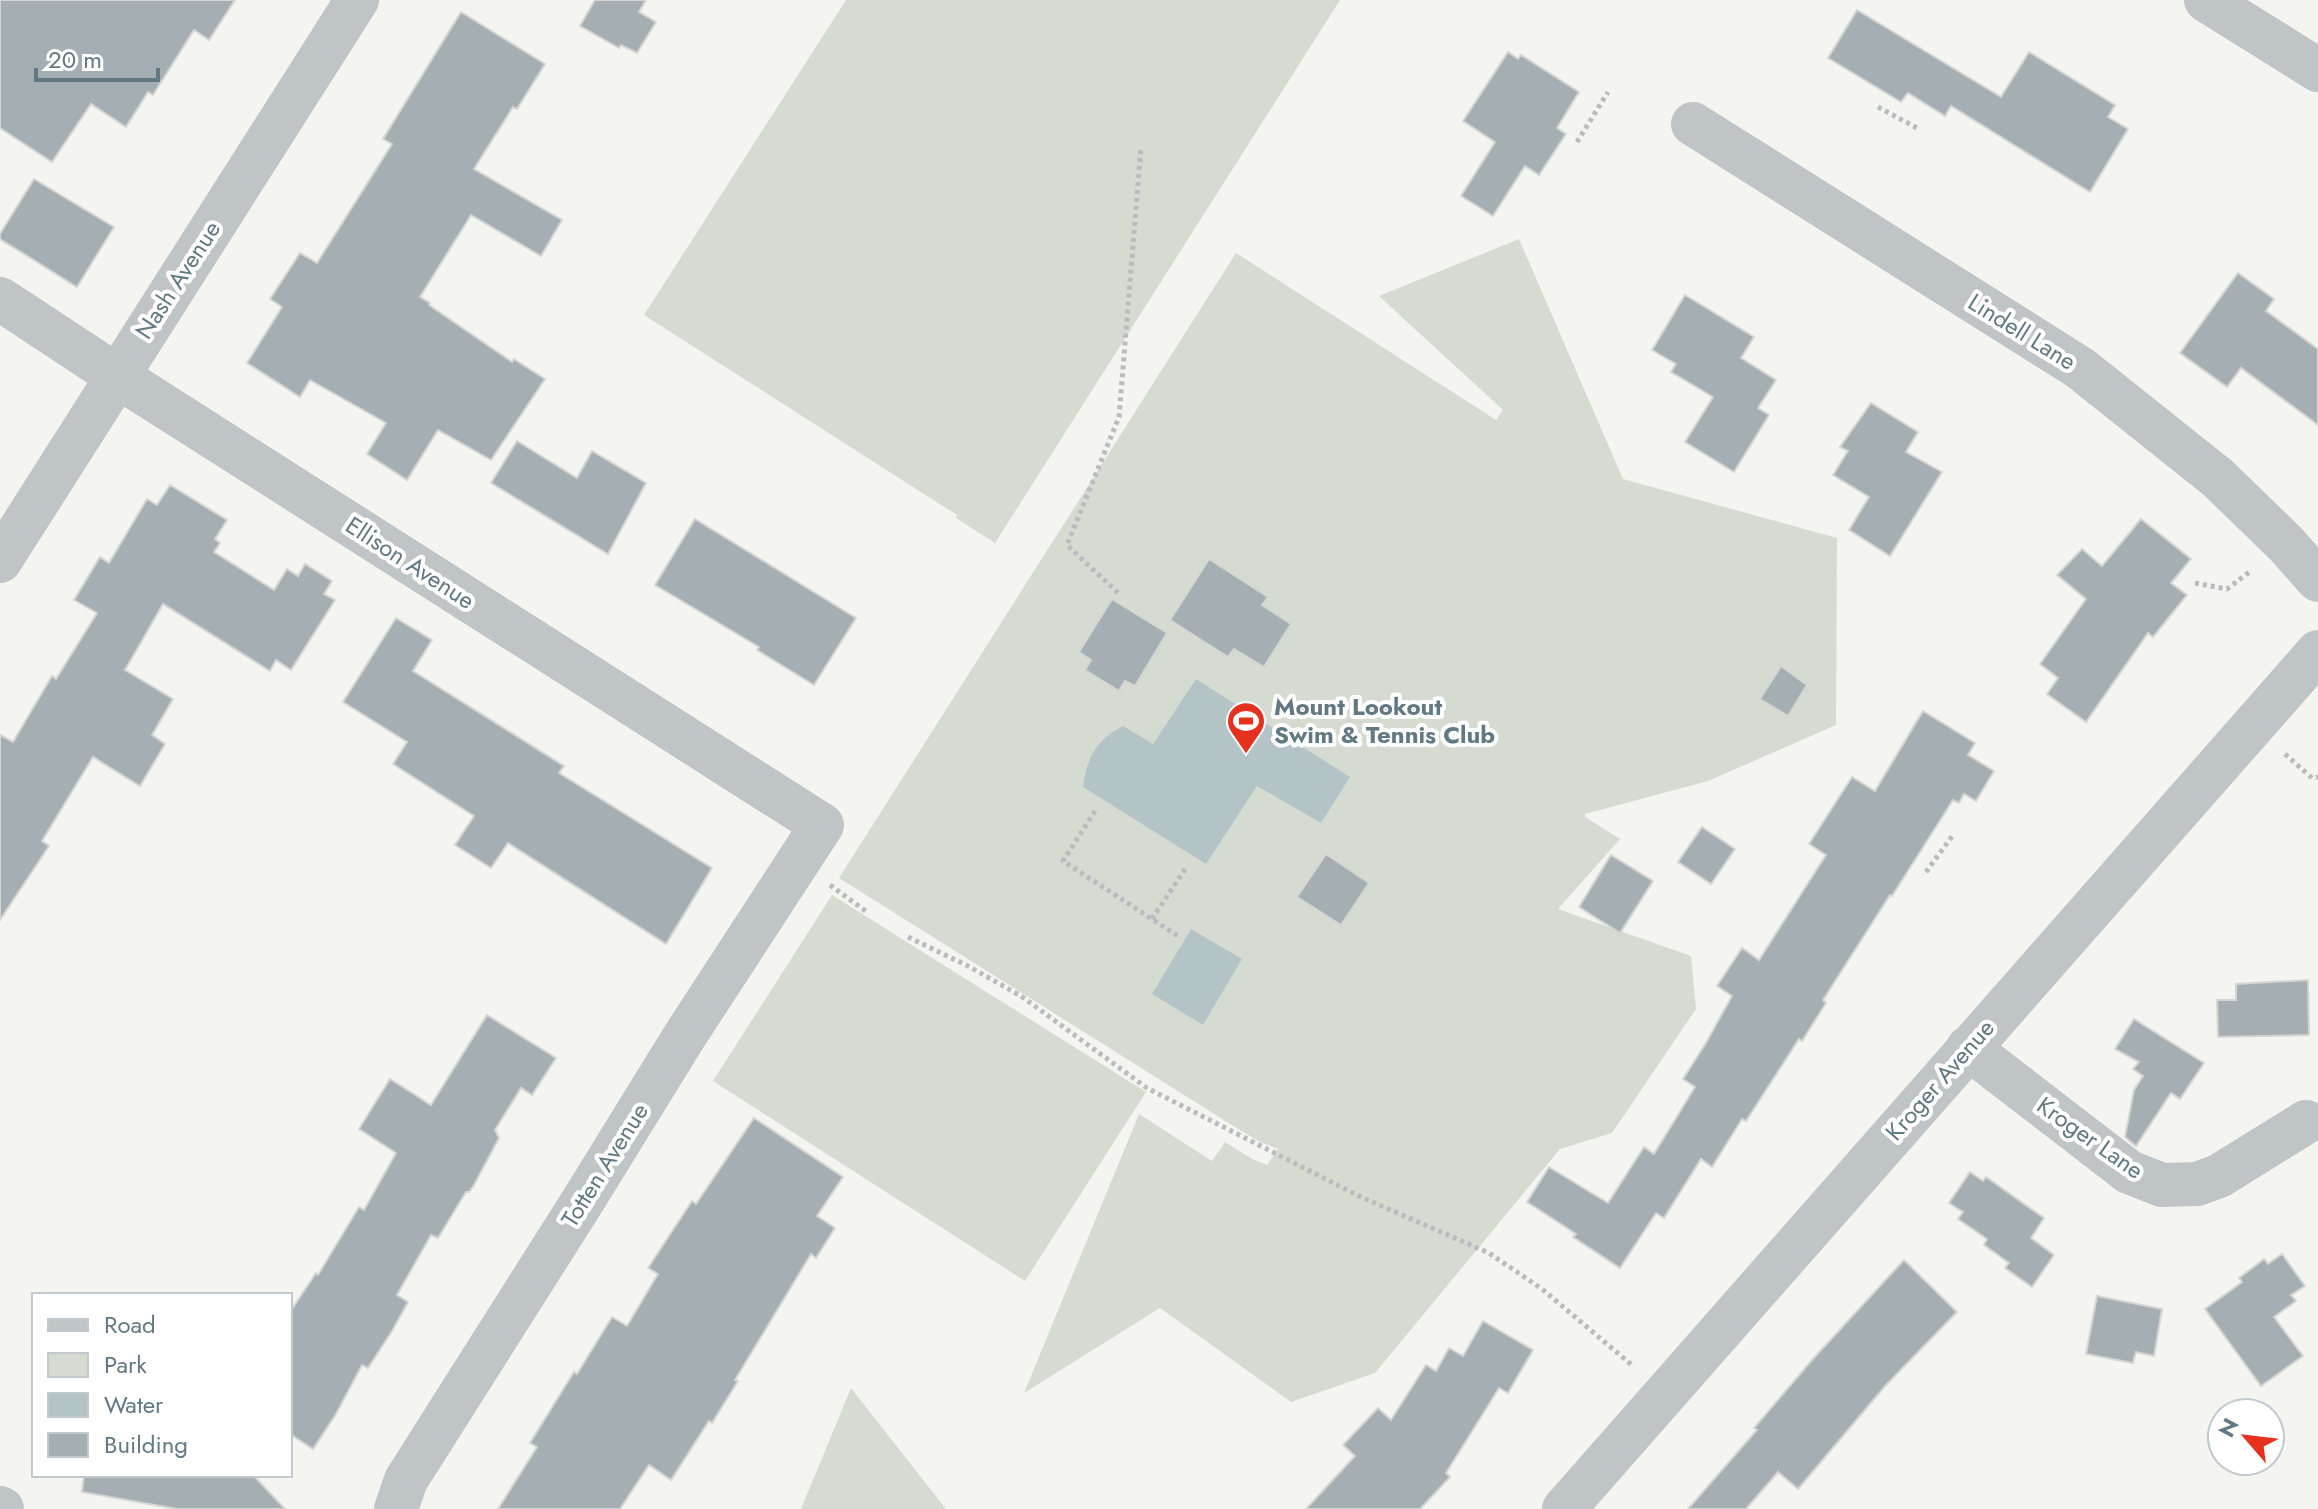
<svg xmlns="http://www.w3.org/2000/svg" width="2318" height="1509" font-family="Jost,sans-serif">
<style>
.green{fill:#d6dbd1}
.water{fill:#b4c4c6}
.building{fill:#a5afb3;stroke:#d5d5d3;stroke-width:2}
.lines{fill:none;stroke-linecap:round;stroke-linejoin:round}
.path{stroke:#b9bcbe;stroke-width:5;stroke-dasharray:4 4;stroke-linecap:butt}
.minor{stroke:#bfc4c6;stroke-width:44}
.labels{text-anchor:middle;stroke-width:8;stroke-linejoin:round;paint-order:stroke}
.street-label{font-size:24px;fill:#627882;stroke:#fff}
.poi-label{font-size:24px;font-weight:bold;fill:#627882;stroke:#fff;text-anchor:start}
</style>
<rect width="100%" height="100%" fill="#f4f4f0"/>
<g class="green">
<polygon points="846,0 1340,0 995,543 956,518 957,515 644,315"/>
<polygon points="1519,239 1623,479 1837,538 1836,725 1708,781 1585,814 1585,817 1620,839 1558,909 1691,956 1696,1009 1612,1133 1560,1149 1375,1373 1291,1402 1160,1308 1024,1393 1139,1114 1212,1161 1225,1142 1252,1159 1267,1165 1278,1149 1260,1142 1235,1127 839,878 1236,253 1496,420 1503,410 1379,296"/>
<polygon points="832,895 1146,1092 1025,1281 713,1081"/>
<polygon points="851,1388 946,1509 801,1509"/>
</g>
<g class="water">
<path d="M1196 679 1350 777 1321 823 1257 786 1206 864 1083 787C1087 757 1096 740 1123 726L1153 744Z"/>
<polygon points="1191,929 1242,959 1203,1025 1152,994"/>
</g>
<g class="building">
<polygon points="0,0 235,0 209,40 194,30 153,95 148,92 126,127 91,104 52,162 0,128"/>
<polygon points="595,0 646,0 639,12 656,22 637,53 621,45 619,48 580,26"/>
<polygon points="1857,10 2001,97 2029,52 2115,105 2108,117 2128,129 2090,192 1951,106 1945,116 1908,93 1901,102 1828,58"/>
<polygon points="461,12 545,64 517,109 513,107 474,169 562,220 541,256 471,215 420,297 430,303 429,305 512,362 514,359 545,379 491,460 438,430 407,480 367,454 386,423 310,380 300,397 247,363 282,307 270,299 300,253 317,263 392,144 383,139"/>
<polygon points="1508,52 1518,59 1521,55 1579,92 1557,128 1566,134 1539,175 1525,166 1493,216 1461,196 1495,142 1463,121"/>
<polygon points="34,179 114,227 77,287 0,239 0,234"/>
<polygon points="2238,273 2274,299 2266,311 2318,349 2318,425 2241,368 2227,387 2180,353"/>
<polygon points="1685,295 1754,337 1741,358 1776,380 1758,408 1769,415 1734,472 1685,442 1713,397 1671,372 1676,364 1652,350"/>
<polygon points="1871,403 1918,432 1906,452 1942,472 1890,556 1849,530 1869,497 1833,475 1848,451 1840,447"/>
<polygon points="517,441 577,478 592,451 646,483 608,554 491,483"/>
<polygon points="170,485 227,520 215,539 220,543 214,552 274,590 287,569 298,576 305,564 332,581 324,594 335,600 291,670 276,660 270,671 163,604 125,670 173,699 152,735 165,744 140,786 93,757 42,841 49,846 0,920 0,735 13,742 52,676 56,679 97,613 74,600 100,557 109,563 147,499 157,505"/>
<polygon points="695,519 856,618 814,685 757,650 759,647 655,585"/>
<polygon points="2141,519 2191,559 2171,583 2187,595 2153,637 2148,633 2086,722 2047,694 2058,678 2040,664 2086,599 2057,575 2082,549 2102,566"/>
<polygon points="1209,559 1268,597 1262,605 1291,624 1264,667 1234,649 1228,657 1170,620"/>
<polygon points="1112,599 1167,633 1135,686 1125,681 1119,691 1085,670 1091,660 1079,652"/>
<polygon points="396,618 432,640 413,671 564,766 559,773 712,868 666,944 508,843 491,868 455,845 474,816 393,764 407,742 343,702"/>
<polygon points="1781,666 1807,685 1788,716 1760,699"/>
<polygon points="1923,711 1975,743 1968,755 1994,771 1976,801 1964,794 1959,803 1953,800 1892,896 1890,895 1823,1000 1826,1003 1802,1041 1799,1039 1746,1121 1742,1119 1712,1167 1701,1159 1664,1218 1656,1213 1620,1268 1573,1237 1576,1234 1527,1202 1549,1167 1608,1203 1644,1147 1654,1154 1695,1087 1683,1079 1706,1043 1732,996 1717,986 1742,948 1759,960 1826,855 1809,844 1852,777 1875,791"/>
<polygon points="1702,827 1735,849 1711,884 1678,862"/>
<polygon points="1326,854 1369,883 1341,925 1297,897"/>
<polygon points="1611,855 1653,881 1620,933 1579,907"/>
<polygon points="2308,980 2309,1035 2218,1037 2217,1000 2236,1000 2236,984"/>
<polygon points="487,1015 556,1058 532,1095 521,1088 495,1130 499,1138 474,1185 469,1192 466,1192 438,1238 431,1235 397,1295 408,1302 392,1331 368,1368 362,1365 336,1414 313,1449 290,1434 290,1312 316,1273 318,1275 359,1207 364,1210 396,1153 359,1129 390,1079 431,1105"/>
<polygon points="2134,1019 2204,1063 2180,1099 2171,1093 2136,1146 2125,1137 2134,1090 2143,1076 2133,1069 2139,1062 2115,1049"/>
<polygon points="754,1118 843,1177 817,1216 835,1228 816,1258 811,1254 735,1380 738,1381 712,1423 709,1421 671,1480 649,1465 620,1509 498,1509 537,1447 530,1443 574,1372 577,1374 612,1317 627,1326 658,1274 648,1268 692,1201 696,1204"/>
<polygon points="1970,1172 1983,1181 1986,1177 2044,1218 2031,1238 2054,1255 2032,1287 2005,1268 2009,1263 1984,1245 1987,1239 1958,1219 1963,1212 1949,1203"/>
<polygon points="2282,1254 2305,1286 2291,1295 2296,1301 2274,1317 2303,1356 2261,1386 2205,1309 2242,1282 2239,1278 2264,1259 2268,1264"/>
<polygon points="1904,1260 1957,1312 1886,1385 1798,1489 1778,1472 1746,1509 1688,1509 1757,1430 1754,1428 1812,1360"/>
<polygon points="2097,1296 2162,1309 2154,1356 2136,1352 2133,1363 2086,1354"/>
<polygon points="1483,1321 1533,1350 1508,1393 1499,1388 1446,1473 1450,1477 1420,1509 1306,1509 1355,1456 1343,1445 1378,1408 1391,1420 1426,1365 1436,1371 1449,1348 1463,1356"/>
<polygon points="84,1475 253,1475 285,1509 177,1509 82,1492"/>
</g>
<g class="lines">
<g class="path">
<polyline points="1878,107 1917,128"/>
<polyline points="1577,142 1608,92"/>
<polyline points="2195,583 2227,589 2252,570"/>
<polyline points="1118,593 1067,545 1119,417 1141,147"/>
<polyline points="2285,754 2312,778 2318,777"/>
<polyline points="1095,811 1063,861 1181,938"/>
<polyline points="1926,872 1953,835"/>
<polyline points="830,885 867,912"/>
<polyline points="1152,919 1185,869"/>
<polyline points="908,937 968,966 1021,996 1147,1088 1361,1197 1489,1253 1542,1289 1633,1366"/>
</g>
<g class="minor">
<polyline points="2206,0 2318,70"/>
<polyline points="1693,124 2080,368 2218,478 2286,544 2318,580"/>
<polyline points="0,299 117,376 822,825 684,1037 584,1199 406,1480 396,1509"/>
<polyline points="0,561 357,0"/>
<polyline points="1968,1048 2129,1172 2162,1185 2197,1184 2219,1176 2306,1122"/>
<polyline points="0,1508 2,1509"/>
<polyline points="1564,1509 2318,652"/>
</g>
</g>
<defs>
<symbol id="stadium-pin" viewBox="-11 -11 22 30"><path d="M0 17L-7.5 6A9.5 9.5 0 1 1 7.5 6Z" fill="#e6311e" stroke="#fff"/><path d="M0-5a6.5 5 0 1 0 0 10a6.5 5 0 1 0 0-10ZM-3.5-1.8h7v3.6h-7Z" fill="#fff"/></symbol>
</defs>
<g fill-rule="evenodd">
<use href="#stadium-pin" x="1224" y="699" width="44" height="60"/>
</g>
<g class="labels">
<g class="street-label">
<text transform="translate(178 280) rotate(-57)" y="8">Nash Avenue</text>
<text transform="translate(2022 332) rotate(32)" y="8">Lindell Lane</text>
<text transform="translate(410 563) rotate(33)" y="8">Ellison Avenue</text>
<text transform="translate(1940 1080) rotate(-49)" y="8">Kroger Avenue</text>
<text transform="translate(2090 1138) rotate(35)" y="8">Kroger Lane</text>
<text transform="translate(605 1165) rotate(-58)" y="8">Totten Avenue</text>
</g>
<g class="poi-label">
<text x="1274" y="715">Mount Lookout<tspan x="1274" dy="28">Swim &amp; Tennis Club</tspan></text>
</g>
</g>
<rect x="32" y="1293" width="260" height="184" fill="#ffffff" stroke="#c0c9cd" stroke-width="2"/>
<rect x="48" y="1319" width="40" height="12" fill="#bfc4c6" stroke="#c0c9cd" stroke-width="2"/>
<text x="104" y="1333" font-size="24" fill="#627882">Road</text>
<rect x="48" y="1353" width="40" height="24" fill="#d6dbd1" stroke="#c0c9cd" stroke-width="2"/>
<text x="104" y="1373" font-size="24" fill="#627882">Park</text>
<rect x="48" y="1393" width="40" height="24" fill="#b4c4c6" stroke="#c0c9cd" stroke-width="2"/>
<text x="104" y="1413" font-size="24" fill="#627882">Water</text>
<rect x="48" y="1433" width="40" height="24" fill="#a5afb3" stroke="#c0c9cd" stroke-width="2"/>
<text x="104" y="1453" font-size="24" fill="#627882">Building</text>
<g transform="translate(2246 1437) rotate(298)"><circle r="38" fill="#ffffff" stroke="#c0c9cd" stroke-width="2"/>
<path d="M0-6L14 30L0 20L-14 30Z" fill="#e6311e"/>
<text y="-12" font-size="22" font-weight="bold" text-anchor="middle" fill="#627882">N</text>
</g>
<path d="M36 68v12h122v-12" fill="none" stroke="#627882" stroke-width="4"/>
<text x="48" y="68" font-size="24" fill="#627882" stroke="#ffffff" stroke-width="6" paint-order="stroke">20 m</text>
</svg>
